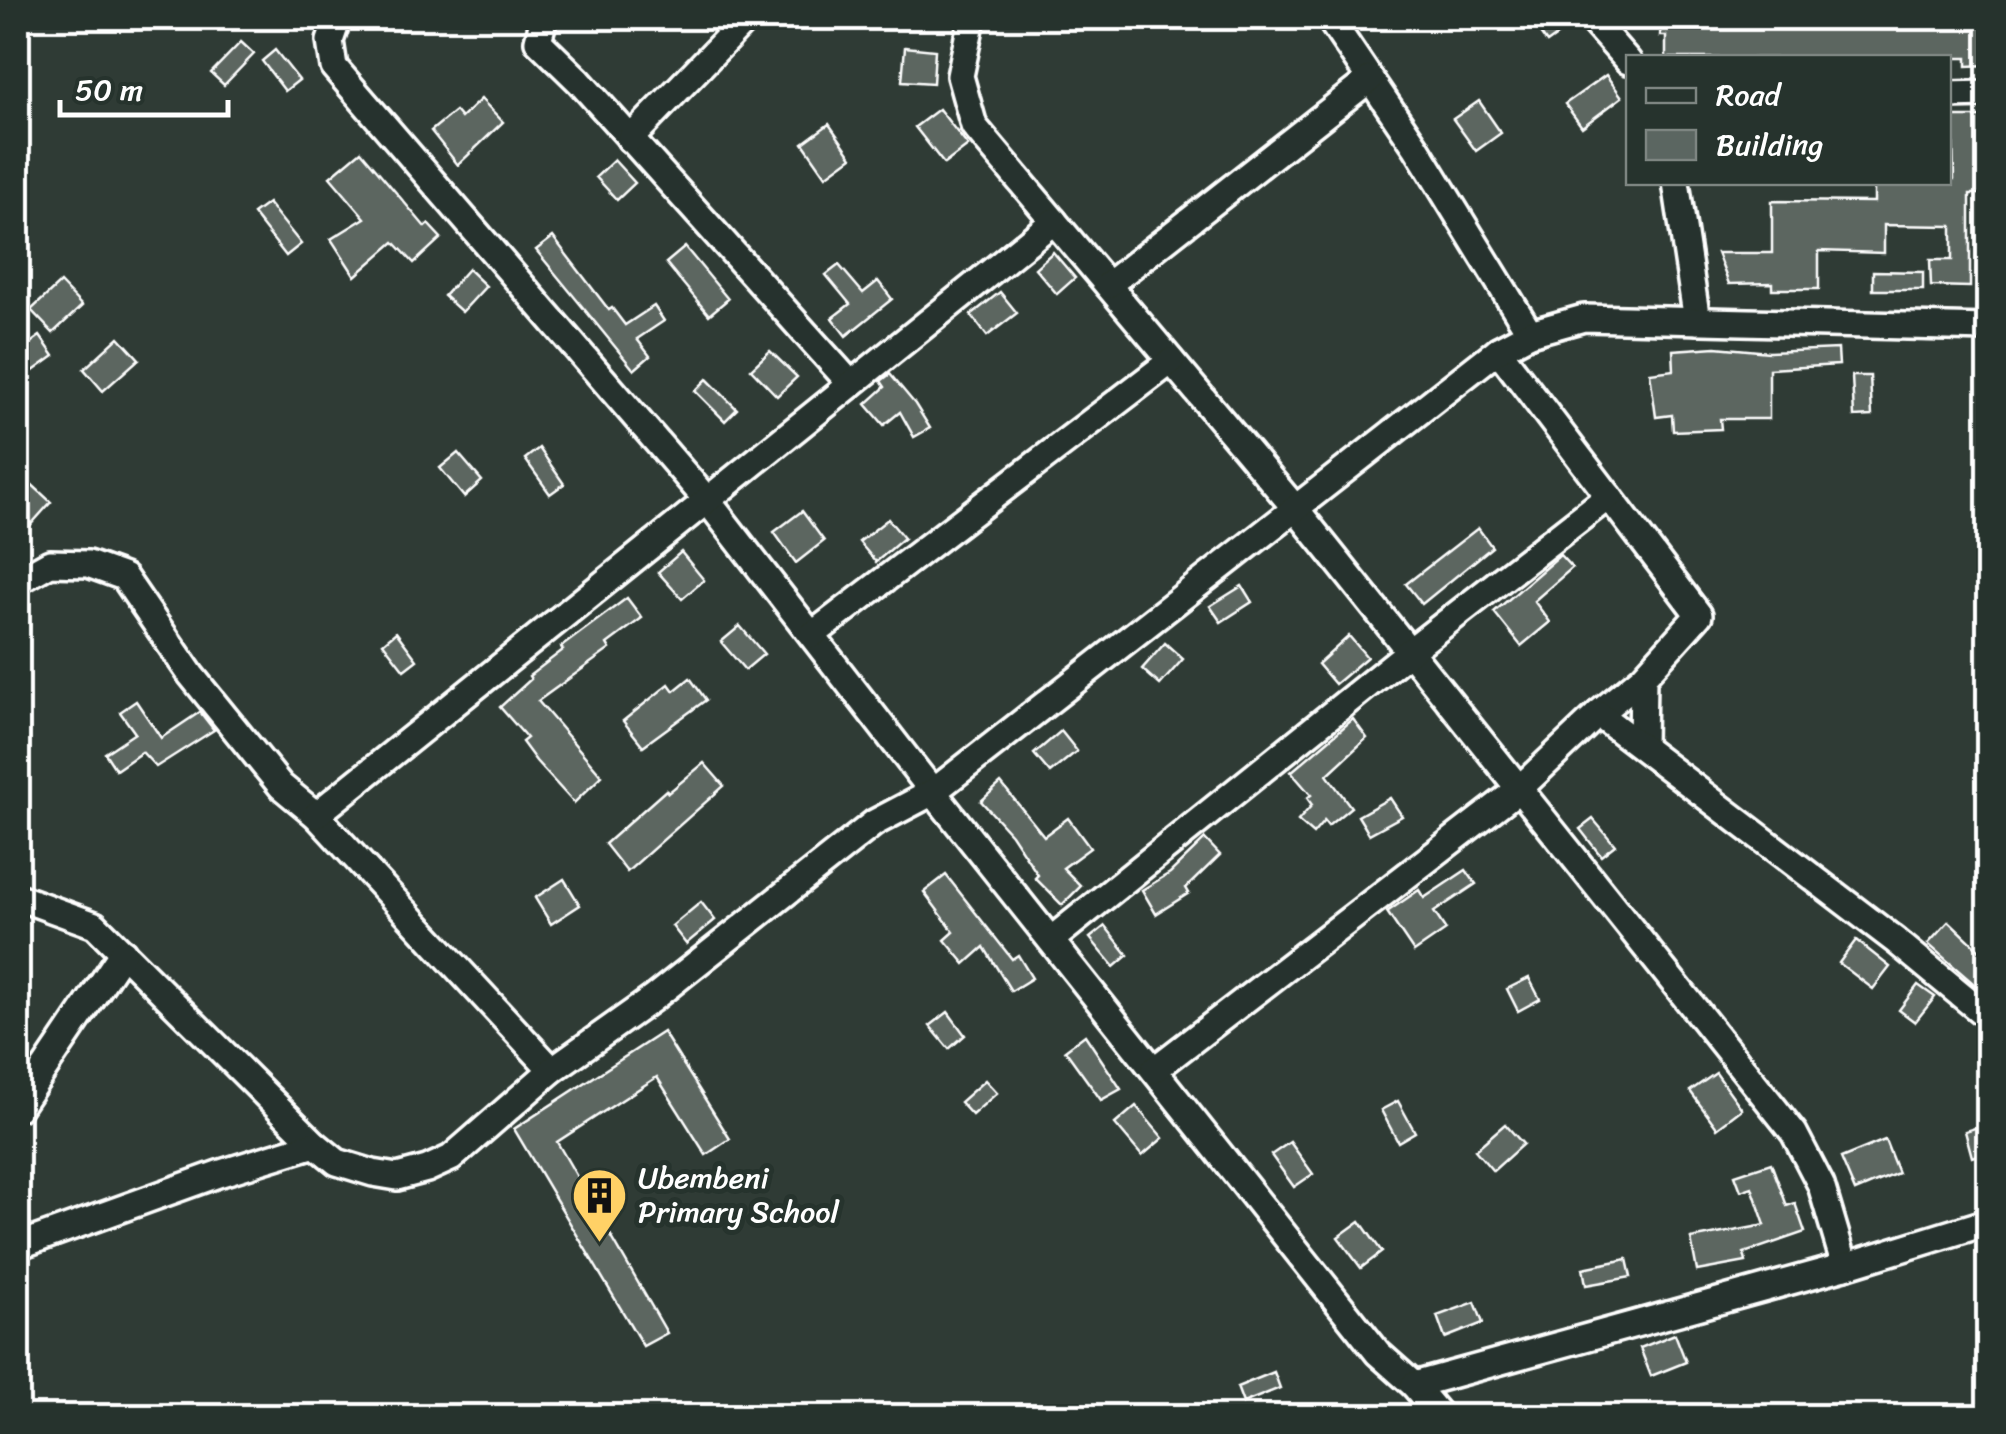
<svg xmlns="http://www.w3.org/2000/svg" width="2006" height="1434" font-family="Sriracha,sans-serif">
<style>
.building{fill:#5b6661;stroke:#fff;stroke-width:2.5}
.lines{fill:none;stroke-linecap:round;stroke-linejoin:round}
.street-casing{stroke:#fff;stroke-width:32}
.street{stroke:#26332d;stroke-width:25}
.labels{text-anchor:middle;stroke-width:10;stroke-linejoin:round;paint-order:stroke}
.poi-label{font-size:30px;fill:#fff;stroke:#26332d;text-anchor:start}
</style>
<rect width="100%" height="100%" fill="#2f3b35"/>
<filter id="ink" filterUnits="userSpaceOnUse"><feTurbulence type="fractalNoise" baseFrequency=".01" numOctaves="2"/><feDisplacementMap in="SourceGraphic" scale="20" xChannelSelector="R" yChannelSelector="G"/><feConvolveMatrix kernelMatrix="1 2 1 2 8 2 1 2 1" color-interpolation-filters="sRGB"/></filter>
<g filter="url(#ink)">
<g class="building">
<polygon points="1529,18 1574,18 1575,23 1547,43"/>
<polygon points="1661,18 1942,18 1942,21 1988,21 1988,65 1967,66 1967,58 1666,58 1666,36 1660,36"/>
<polygon points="241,42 254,54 224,85 211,73"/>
<polygon points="905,47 935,50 933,83 902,81"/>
<polygon points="275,50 299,80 285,91 262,61"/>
<polygon points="1606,75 1622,97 1582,127 1565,104"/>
<polygon points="481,99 503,122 458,165 431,131 455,111 461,118"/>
<polygon points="1479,101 1501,133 1476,151 1453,119"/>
<polygon points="939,109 968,146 944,164 915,127"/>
<polygon points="1948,117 1988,117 1988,194 1970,194 1970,287 1931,286 1930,260 1952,260 1952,226 1884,225 1884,253 1819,251 1819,289 1772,289 1772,283 1729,284 1717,253 1772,253 1772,201 1874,202 1874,182 1948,182 1948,179 1954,179 1953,134 1948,134"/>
<polygon points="829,124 852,157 826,176 803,143"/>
<polygon points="361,151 425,227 428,224 441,238 414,263 394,242 355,276 331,239 365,218 330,177"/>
<polygon points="614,160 635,183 617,200 596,177"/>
<polygon points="268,203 301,244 286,256 253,214"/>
<polygon points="553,237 609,310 612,308 625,325 654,306 664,321 637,339 650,356 634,370 536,250"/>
<polygon points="685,247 728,299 709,315 666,263"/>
<polygon points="1053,252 1075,278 1057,294 1035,268"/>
<polygon points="839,265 863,293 878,281 892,299 846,336 832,318 850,304 826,275"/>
<polygon points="468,269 486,286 462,312 444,296"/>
<polygon points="1873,271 1923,272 1923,290 1873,290"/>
<polygon points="60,283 82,306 53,333 31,310"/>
<polygon points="1000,292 1017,313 987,336 971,315"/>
<polygon points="40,336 54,356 18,382 18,352"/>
<polygon points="119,337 139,359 103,391 84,369"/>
<polygon points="1716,347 1769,352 1838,349 1839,365 1769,369 1769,419 1720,419 1721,429 1673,431 1672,415 1656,417 1650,373 1674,370 1673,350"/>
<polygon points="770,351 797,377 777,396 751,369"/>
<polygon points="890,374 915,404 930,428 914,437 900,412 884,425 866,404 885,387 881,381"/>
<polygon points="1852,376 1870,376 1872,416 1854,417"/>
<polygon points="707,379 737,409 725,421 695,391"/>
<polygon points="539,448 564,484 550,494 525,459"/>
<polygon points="458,453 482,481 464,497 440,468"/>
<polygon points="27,480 51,502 18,539 18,490"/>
<polygon points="802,511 824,541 796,563 774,532"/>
<polygon points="888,519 904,538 876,562 859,542"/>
<polygon points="1478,528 1492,547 1422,604 1406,584"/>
<polygon points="681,552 704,580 682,599 658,572"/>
<polygon points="1560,555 1572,568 1534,601 1550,622 1521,646 1494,612"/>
<polygon points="1242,586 1252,602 1221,622 1210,606"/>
<polygon points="627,598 642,618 607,644 610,649 538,701 602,776 574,803 536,761 522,742 527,738 500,707 531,679 529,676 563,650 561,647"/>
<polygon points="740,626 764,654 745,670 721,642"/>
<polygon points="396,632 417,660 404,670 383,643"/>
<polygon points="1349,636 1367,657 1335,684 1318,664"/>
<polygon points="1165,643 1183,659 1160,685 1142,669"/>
<polygon points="690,678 706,700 643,746 623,721 669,684 674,691"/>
<polygon points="136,701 161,738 200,712 214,730 156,767 142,752 116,770 105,753 135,733 120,712"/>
<polygon points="1353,719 1367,738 1327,775 1351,807 1328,826 1324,821 1313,834 1298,821 1312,805 1307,798 1311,795 1291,772"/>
<polygon points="1061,731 1077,751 1050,773 1034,754"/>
<polygon points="704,763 724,786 627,872 605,844 666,790 668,793"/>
<polygon points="1001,783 1044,836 1068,818 1090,848 1063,868 1081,886 1062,905 1035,878 1038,875 1011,834 981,801"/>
<polygon points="1390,798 1402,816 1369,834 1358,816"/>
<polygon points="1593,819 1615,845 1601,856 1580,829"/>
<polygon points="1205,839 1220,855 1186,888 1189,893 1156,914 1142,890 1170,873"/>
<polygon points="1466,870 1476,884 1434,912 1446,930 1414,952 1387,912 1419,890 1424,898"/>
<polygon points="946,875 1012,959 1018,955 1032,978 1011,991 984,947 965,964 945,940 954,932 924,892"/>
<polygon points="564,879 580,905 551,924 535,898"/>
<polygon points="701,902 715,920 686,944 672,926"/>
<polygon points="1949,921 1988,958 1988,996 1928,944"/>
<polygon points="1105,926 1128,955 1114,967 1090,938"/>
<polygon points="1856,940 1890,967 1873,989 1839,963"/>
<polygon points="1529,978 1540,999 1518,1011 1507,989"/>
<polygon points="1918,985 1935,997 1915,1022 1899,1010"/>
<polygon points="948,1012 965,1035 949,1049 930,1026"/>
<polygon points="663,1032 730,1139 706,1155 657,1077 557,1142 667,1333 643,1346 514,1129"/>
<polygon points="1085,1035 1121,1089 1101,1100 1065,1050"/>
<polygon points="1716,1073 1742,1109 1717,1128 1690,1091"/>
<polygon points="985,1080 997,1093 972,1115 960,1102"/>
<polygon points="1398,1101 1415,1132 1398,1142 1381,1110"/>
<polygon points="1136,1106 1163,1138 1142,1156 1115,1124"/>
<polygon points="1505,1124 1523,1144 1493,1171 1475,1150"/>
<polygon points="1988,1124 1988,1152 1972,1157 1965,1131"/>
<polygon points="1885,1140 1898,1173 1855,1191 1841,1158"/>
<polygon points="1290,1142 1313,1174 1294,1187 1271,1155"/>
<polygon points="1771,1163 1787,1206 1795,1203 1805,1232 1744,1253 1746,1262 1697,1271 1691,1239 1765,1225 1752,1187 1741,1191 1735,1175"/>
<polygon points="1360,1221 1382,1252 1361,1268 1338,1237"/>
<polygon points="1627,1259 1631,1277 1586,1285 1583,1268"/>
<polygon points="1475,1302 1483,1323 1445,1338 1437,1316"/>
<polygon points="1675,1334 1686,1362 1651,1376 1640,1348"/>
<polygon points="1274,1372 1280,1388 1243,1403 1237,1387"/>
</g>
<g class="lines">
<defs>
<g id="street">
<polyline points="338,18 330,41 334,67 707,500 933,792 1378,1353 1414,1385 1440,1416"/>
<polyline points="544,18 538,41 579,81 851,384"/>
<polyline points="972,18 960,76 974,126 1295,508 1794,1133 1821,1185 1845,1266"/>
<polyline points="1329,18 1416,147 1530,333"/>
<polyline points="1590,18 1628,61"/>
<polyline points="1948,95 1988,94"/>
<polyline points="630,139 747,18"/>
<polyline points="1676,182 1697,321"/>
<polyline points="1108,285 1370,79"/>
<polyline points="1498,350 1699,615 1643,677 1642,746"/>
<polyline points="18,581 50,563 88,564 124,577 191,675 281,786 316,815 552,1070"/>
<polyline points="812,635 1171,361"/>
<polyline points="1598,714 1643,677"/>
<polyline points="316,815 1054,221"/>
<polyline points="18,897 95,925 315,1144"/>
<polyline points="1051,940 1410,651 1609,496"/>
<polyline points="1154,1070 1519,789 1598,714 1896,941 1988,1017"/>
<polyline points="18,1108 123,952"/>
<polyline points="18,1246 218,1174 315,1144 337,1162 373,1173 397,1177 427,1169 451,1158 552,1070 652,999 874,823 933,792 1498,350 1530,333 1584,318 1988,328"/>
<polyline points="1414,1385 1845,1266 1988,1222"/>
</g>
</defs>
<use href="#street" class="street-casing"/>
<use href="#street" class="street"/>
</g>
</g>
<defs>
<symbol id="building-pin" viewBox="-11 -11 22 30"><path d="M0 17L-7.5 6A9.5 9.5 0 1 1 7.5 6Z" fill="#ffd166" stroke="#26332d"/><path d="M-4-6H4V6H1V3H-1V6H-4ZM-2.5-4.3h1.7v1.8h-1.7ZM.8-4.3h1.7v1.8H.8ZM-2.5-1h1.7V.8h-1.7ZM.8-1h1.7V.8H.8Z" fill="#111"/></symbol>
</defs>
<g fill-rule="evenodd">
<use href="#building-pin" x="568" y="1164" width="63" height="86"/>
</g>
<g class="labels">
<g class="poi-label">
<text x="638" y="1188">Ubembeni<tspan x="638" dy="34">Primary School</tspan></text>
</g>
</g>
<rect width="2006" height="1434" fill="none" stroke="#26332d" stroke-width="60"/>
<rect x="30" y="30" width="1946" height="1374" fill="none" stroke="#fff" stroke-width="4" filter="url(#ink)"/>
<rect x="1626" y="55" width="325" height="130" fill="#26332d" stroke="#7d8581" stroke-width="2.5"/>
<rect x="1646" y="88" width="50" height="15" fill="#26332d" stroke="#7d8581" stroke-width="2.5"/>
<text x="1716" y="105" font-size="30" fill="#ffffff">Road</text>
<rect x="1646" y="130" width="50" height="30" fill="#5b6661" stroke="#7d8581" stroke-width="2.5"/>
<text x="1716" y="155" font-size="30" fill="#ffffff">Building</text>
<path d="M60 100v15h168v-15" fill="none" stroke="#ffffff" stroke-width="5"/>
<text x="75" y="100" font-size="30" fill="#ffffff" stroke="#26332d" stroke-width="8" paint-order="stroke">50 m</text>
</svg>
